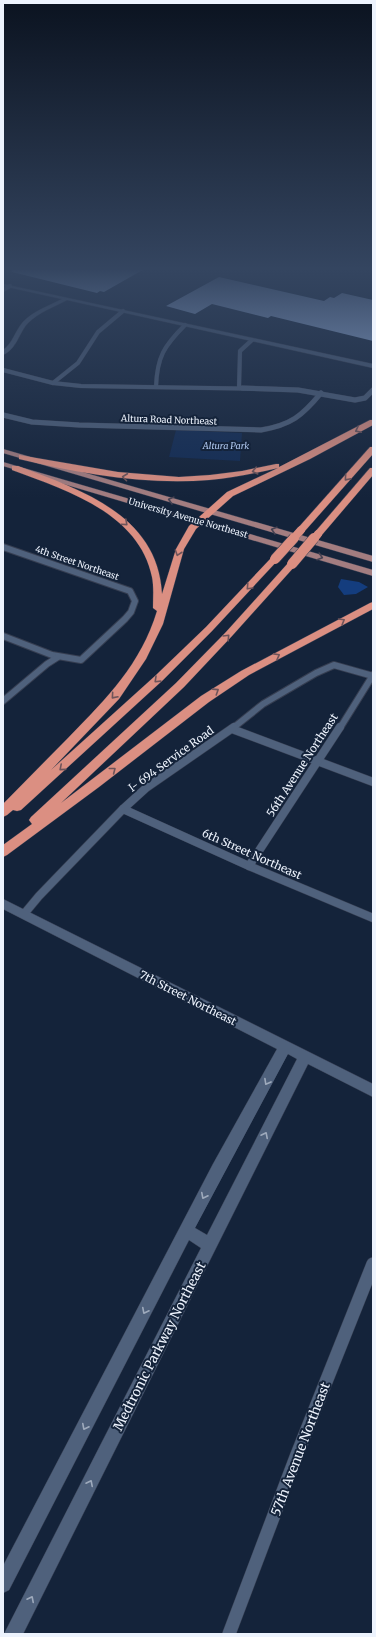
<svg xmlns="http://www.w3.org/2000/svg" width="376" height="1637" font-family="Merriweather,serif">
<style>
.green{fill:#132c54}
.water{fill:#143d7e}
.building{fill:#a9c6f4}
.lines{fill:none;stroke-linecap:round;stroke-linejoin:round}
.minor-far4-casing{stroke:#363e51;stroke-width:4.5}
.minor-far3-casing{stroke:#363e51;stroke-width:5.5}
.minor-far2-casing{stroke:#363e51;stroke-width:8}
.minor-far1-casing{stroke:#363e51;stroke-width:9}
.minor-casing{stroke:#363e51;stroke-width:14}
.tertiary-casing{stroke:#363e51;stroke-width:1}
.primary-casing{stroke:#363e51;stroke-width:1}
.motorway-casing{stroke:#363e51;stroke-width:1}
.minor-far4{stroke:#4f617c;stroke-width:4}
.minor-far3{stroke:#4f617c;stroke-width:5}
.minor-far2{stroke:#4f617c;stroke-width:6}
.minor-far1{stroke:#4f617c;stroke-width:8}
.minor{stroke:#4f617c;stroke-width:13}
.tertiary{fill:#4f617c;fill-rule:evenodd}
.primary{fill:#a37d80;fill-rule:evenodd}
.motorway{fill:#db8f82;fill-rule:evenodd}
.rail{stroke:#ced5e1;stroke-width:1.5;stroke-dasharray:1 2;stroke-linecap:butt}
.motorway-bridge-far1-casing{stroke:#363e51;stroke-width:8;stroke-linecap:butt}
.motorway-bridge-casing{stroke:#363e51;stroke-width:11;stroke-linecap:butt}
.motorway-bridge-far1{stroke:#db8f82;stroke-width:8}
.motorway-bridge{stroke:#db8f82;stroke-width:10}
.oneway{stroke:#6e545a}
.oneway2{stroke:#464252}
.oneway3{stroke:#9eaabc}
.labels{text-anchor:middle;stroke-width:4;stroke-linejoin:round;paint-order:stroke}
.far-street-label{font-size:9px;fill:#edf3fd;stroke:#14233a}
.far-park-label{font-size:9px;font-style:italic;fill:#afc7ee;stroke:#14233a}
.street-label{font-size:11px;fill:#edf3fd;stroke:#14233a}
.near-street-label{font-size:13px;fill:#edf3fd;stroke:#14233a}
</style>
<rect width="100%" height="100%" fill="#14233a"/>
<polygon class="green" points="176,430 242,433 240,461 169,457"/>
<polygon class="water" points="341,579 359,582 368,587 356,594 344,595 338,587"/>
<g class="building">
<polygon points="12,268 146,268 104,292 100,291 97,293 12,272"/>
<polygon points="219,277 324,301 330,297 334,298 342,293 373,300 373,341 271,316 268,318 212,304 195,314 166,306"/>
</g>
<g class="lines">
<defs>
<g id="minor-far4">
<polyline points="3,290 10,286"/>
<polyline points="3,370 53,383 81,386 277,389"/>
<polyline points="53,383 78,363 98,332 123,311"/>
<path d="M156 387C157 357 164 346 185 325"/>
<polyline points="239,388 240,351 252,340"/>
</g>
<g id="minor-far3">
<polyline points="242,388 298,390 355,400 365,398 373,390"/>
<path d="M3 415 32 422 79 425 261 430C291 425 302 416 321 393"/>
</g>
<g id="minor-far2">
<polyline points="3,547 130,591 135,601 131,612 125,619 81,660 52,655 3,636"/>
<polyline points="3,701 47,664 58,657"/>
<polyline points="233,728 263,704 316,673 334,665 373,676"/>
<polyline points="340,728 373,675"/>
</g>
<g id="minor-far1">
<polyline points="232,729 373,782"/>
<polyline points="123,809 249,866 373,918"/>
<polyline points="249,866 340,727"/>
<polyline points="24,914 39,896 123,809 146,788 234,727"/>
</g>
<polyline id="minor" points="229,1634 296,1457 373,1264"/>
<g id="tertiary">
<path d="M3 284 373 364V368L67 300C54 307 39 312 28 323 19 332 17 349 3 355V350C13 343 15 331 23 322 33 311 49 306 62 299L3 286Z"/>
<path d="M3 899 373 1084V1097L308 1064 23 1634H4L201 1248 189 1240 9 1590 3 1593V1566L213 1164 277 1049 3 909ZM288 1054 297 1059 207 1235 195 1228Z"/>
</g>
<g id="primary">
<polygon points="3,449 373,556 373,562 3,453"/>
<polygon points="3,462 373,570 373,576 3,466"/>
</g>
<g id="motorway">
<path d="M370 420H373V425L310 459 233 496 196 529 184 549 163 624 146 659 119 699 51 770 155 676 206 627 272 557H278L279 559 212 631 163 680 21 810 17 811 13 810 7 815 3 817V804C25 782 47 759 69 737 107 698 141 664 157 611L153 608C153 598 154 587 152 577 139 513 66 490 12 470V466H18C81 490 158 515 162 594L176 549 189 526 227 492 278 468C256 473 233 478 209 480 146 485 81 474 19 459V455L118 472 179 477 210 475 242 471 276 464H279V467Z"/>
<polygon points="370,447 373,447 373,454 304,532 298,532 297,530 298,528"/>
<polygon points="370,468 373,468 373,475 321,536 315,536 314,534 315,532"/>
<polygon points="292,561 297,564 295,566 232,636 184,687 61,803 201,696 241,671 370,603 373,602 373,609 249,675 209,702 99,787 7,855 3,857 3,845 32,824 29,820 31,817 176,683 226,632 289,562"/>
</g>
</defs>
<use href="#minor-far4" class="minor-far4-casing"/>
<use href="#minor-far3" class="minor-far3-casing"/>
<use href="#minor-far2" class="minor-far2-casing"/>
<use href="#minor-far1" class="minor-far1-casing"/>
<use href="#minor" class="minor-casing"/>
<use href="#tertiary" class="tertiary-casing"/>
<use href="#primary" class="primary-casing"/>
<use href="#motorway" class="motorway-casing"/>
<use href="#minor-far4" class="minor-far4"/>
<use href="#minor-far3" class="minor-far3"/>
<use href="#minor-far2" class="minor-far2"/>
<use href="#minor-far1" class="minor-far1"/>
<use href="#minor" class="minor"/>
<use href="#tertiary" class="tertiary"/>
<use href="#primary" class="primary"/>
<use href="#motorway" class="motorway"/>
<polyline class="rail" points="371,268 373,269"/>
<defs>
<g id="motorway-bridge-far1">
<polyline points="293,539 301,530"/>
<polyline points="314,539 318,534"/>
</g>
<g id="motorway-bridge">
<polyline points="275,559 294,538"/>
<polyline points="292,564 314,538"/>
</g>
</defs>
<use href="#motorway-bridge-far1" class="motorway-bridge-far1-casing"/>
<use href="#motorway-bridge" class="motorway-bridge-casing"/>
<use href="#motorway-bridge-far1" class="motorway-bridge-far1"/>
<use href="#motorway-bridge" class="motorway-bridge"/>
</g>
<defs><path id="oneway-chevron" d="M-2-3.5L2.5 0L-2 3.5" fill="none" stroke-width="1.6" stroke-linecap="round" stroke-linejoin="round"/></defs>
<g class="oneway">
<use href="#oneway-chevron" transform="translate(358 430) rotate(153)"/>
<use href="#oneway-chevron" transform="translate(255 471) rotate(167)"/>
<use href="#oneway-chevron" transform="translate(125 477) rotate(-173)"/>
<use href="#oneway-chevron" transform="translate(347 478) rotate(131)"/>
<use href="#oneway-chevron" transform="translate(125 523) rotate(42)"/>
<use href="#oneway-chevron" transform="translate(178 553) rotate(109)"/>
<use href="#oneway-chevron" transform="translate(249 587) rotate(133)"/>
<use href="#oneway-chevron" transform="translate(342 621) rotate(-30)"/>
<use href="#oneway-chevron" transform="translate(227 637) rotate(-46)"/>
<use href="#oneway-chevron" transform="translate(277 656) rotate(-28)"/>
<use href="#oneway-chevron" transform="translate(157 680) rotate(136)"/>
<use href="#oneway-chevron" transform="translate(216 691) rotate(-33)"/>
<use href="#oneway-chevron" transform="translate(114 696) rotate(131)"/>
<use href="#oneway-chevron" transform="translate(62 768) rotate(139)"/>
<use href="#oneway-chevron" transform="translate(113 770) rotate(-38)"/>
</g>
<g class="oneway2">
<use href="#oneway-chevron" transform="translate(171 500) rotate(-165)"/>
<use href="#oneway-chevron" transform="translate(274 530) rotate(-164)"/>
<use href="#oneway-chevron" transform="translate(320 557) rotate(17)"/>
</g>
<g class="oneway3">
<use href="#oneway-chevron" transform="translate(267 1082) rotate(119)"/>
<use href="#oneway-chevron" transform="translate(265 1135) rotate(-63)"/>
<use href="#oneway-chevron" transform="translate(204 1196) rotate(117)"/>
<use href="#oneway-chevron" transform="translate(145 1311) rotate(117)"/>
<use href="#oneway-chevron" transform="translate(85 1427) rotate(117)"/>
<use href="#oneway-chevron" transform="translate(90 1483) rotate(-63)"/>
<use href="#oneway-chevron" transform="translate(31 1599) rotate(-63)"/>
</g>
<linearGradient id="sky" x2="0" y2="1"><stop stop-color="#0b1320"/><stop offset="0.54" stop-color="#344560"/><stop offset="1" stop-color="#344560" stop-opacity="0"/></linearGradient>
<rect width="376" height="498" fill="url(#sky)"/>
<g class="labels">
<g class="far-street-label">
<text transform="translate(169 420) rotate(2)" y="3">Altura Road Northeast</text>
<text transform="translate(188 518) rotate(16)" y="3">University Avenue Northeast</text>
<text transform="translate(77 563) rotate(19)" y="3">4th Street Northeast</text>
</g>
<g class="far-park-label">
<text x="226" y="449">Altura Park</text>
</g>
<g class="street-label">
<text transform="translate(171 759) rotate(-36)" y="4">I- 694 Service Road</text>
<text transform="translate(302 765) rotate(-57)" y="4">56th Avenue Northeast</text>
<text transform="translate(252 854) rotate(24)" y="4">6th Street Northeast</text>
<text transform="translate(188 998) rotate(27)" y="4">7th Street Northeast</text>
</g>
<g class="near-street-label">
<text transform="translate(159 1346) rotate(-63)" y="5">Medtronic Parkway Northeast</text>
<text transform="translate(300 1449) rotate(-69)" y="5">57th Avenue Northeast</text>
</g>
</g>
<rect width="376" height="1637" fill="none" stroke="#edf3fd" stroke-width="8"/>
</svg>
